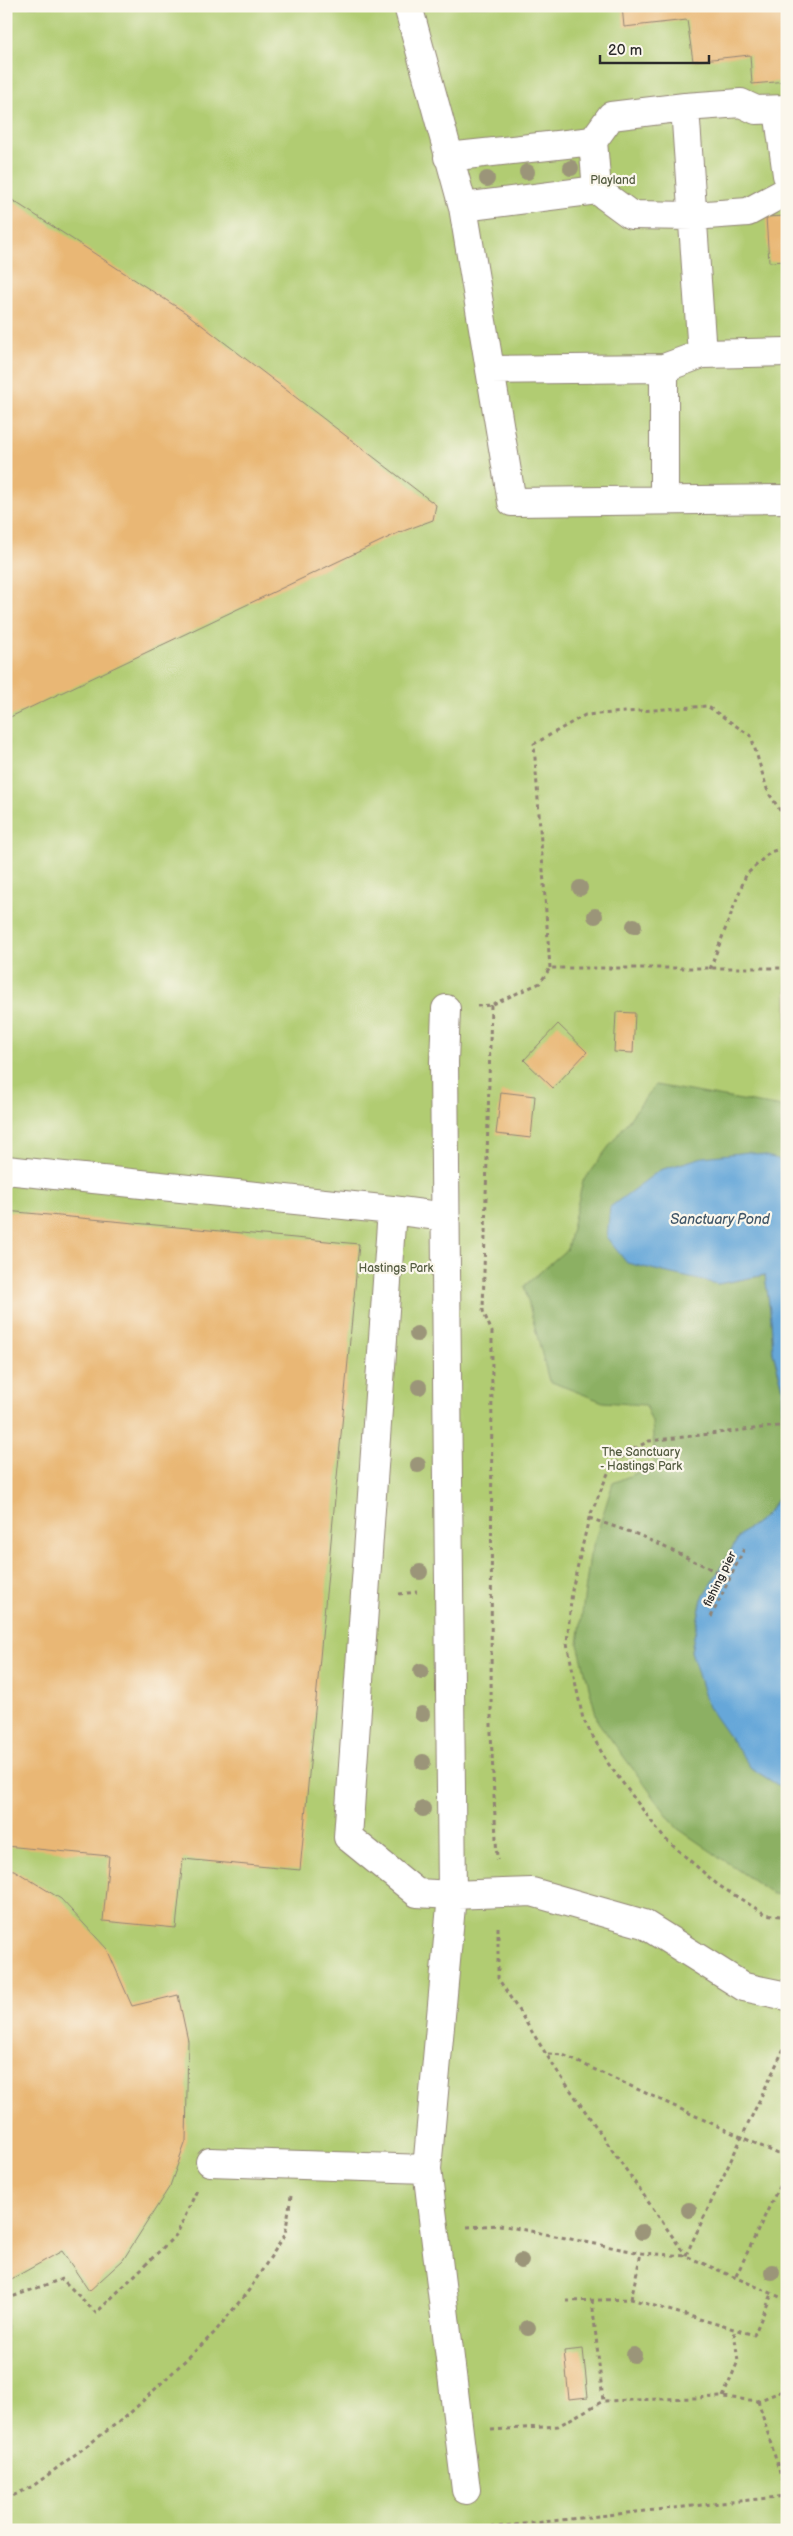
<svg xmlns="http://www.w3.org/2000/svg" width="793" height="2536" font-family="'Balsamiq Sans',sans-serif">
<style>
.green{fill:#b1cc72;stroke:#6e7c4e}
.forest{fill:#8cb064;stroke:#5c6e48}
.water{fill:#66a7d9;stroke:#486982}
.building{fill:#e9b774}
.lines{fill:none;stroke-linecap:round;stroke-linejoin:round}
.minor-casing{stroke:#908374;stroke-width:30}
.path{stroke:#908374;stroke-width:3;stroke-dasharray:4 4;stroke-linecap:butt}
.minor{stroke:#fff;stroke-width:28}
.tree{fill:#9b9579}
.labels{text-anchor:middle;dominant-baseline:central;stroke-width:4.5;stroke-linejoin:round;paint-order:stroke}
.park-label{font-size:12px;fill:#535b40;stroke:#fbf7ec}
.street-label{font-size:12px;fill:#2b2b2b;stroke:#fbf7ec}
.water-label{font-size:14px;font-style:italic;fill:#405668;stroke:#fbf7ec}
</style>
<rect width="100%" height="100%" fill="#fbf7ec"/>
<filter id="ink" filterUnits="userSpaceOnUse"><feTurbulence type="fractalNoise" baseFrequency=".02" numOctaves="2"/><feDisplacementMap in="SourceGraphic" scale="10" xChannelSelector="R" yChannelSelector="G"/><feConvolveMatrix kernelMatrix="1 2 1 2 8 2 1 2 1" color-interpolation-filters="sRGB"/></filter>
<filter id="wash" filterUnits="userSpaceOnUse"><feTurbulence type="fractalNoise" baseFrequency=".0096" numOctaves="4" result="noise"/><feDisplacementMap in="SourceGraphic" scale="20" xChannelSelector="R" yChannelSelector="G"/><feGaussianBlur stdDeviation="1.12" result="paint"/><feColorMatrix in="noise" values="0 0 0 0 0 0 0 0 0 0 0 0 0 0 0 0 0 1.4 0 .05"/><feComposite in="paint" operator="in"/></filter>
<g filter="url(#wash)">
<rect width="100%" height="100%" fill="#f4dbbe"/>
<path class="green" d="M 6,6 L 787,6 L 787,2530 L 6,2530 Z"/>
<path class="forest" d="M 655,1085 L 787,1108 L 787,1170 L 778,1159 L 718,1284 L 765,1275 L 771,1318 L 773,1353 L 783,1388 L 782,1410 L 787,1440 L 787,1485 L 767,1514 L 740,1535 L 702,1599 L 691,1651 L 751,1768 L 787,1791 L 787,1896 L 773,1894 L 677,1828 L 598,1722 L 578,1644 L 590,1555 L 613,1483 L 655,1465 L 652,1422 L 645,1405 L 603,1402 L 549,1381 L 524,1286 L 567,1249 L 583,1181 Z"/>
<path class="water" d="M 749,1152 L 778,1159 L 787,1170 L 787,1440 L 782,1410 L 783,1388 L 773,1353 L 771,1318 L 765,1275 L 718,1284 L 672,1274 L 627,1263 L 607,1238 L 610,1207 L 660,1170 L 703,1157 Z
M 787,1485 L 787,1791 L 751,1768 L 708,1707 L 691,1651 L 702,1599 L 740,1535 L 767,1514 Z"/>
<g id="blocks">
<path class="building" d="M 622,6 L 787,6 L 787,81 L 752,84 L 750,55 L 693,61 L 687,20 L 624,27 Z
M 6,196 L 186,313 L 436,505 L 433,520 L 398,533 L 6,719 Z
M 787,216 L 787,261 L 769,262 L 766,217 Z
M 616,1012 L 635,1013 L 633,1053 L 614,1052 Z
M 558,1024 L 587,1052 L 553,1088 L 524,1060 Z
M 501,1092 L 535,1096 L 531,1138 L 496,1134 Z
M 6,1211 L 359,1244 L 300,1870 L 183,1859 L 176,1928 L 103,1921 L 109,1856 L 6,1846 Z
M 6,1869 L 14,1870 L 61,1899 L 107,1949 L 132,2006 L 178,1995 L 188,2041 L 186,2141 L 170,2186 L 123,2260 L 89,2291 L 62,2251 L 6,2282 Z
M 583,2349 L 588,2397 L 569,2399 L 564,2351 Z"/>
</g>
</g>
<g filter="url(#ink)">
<use href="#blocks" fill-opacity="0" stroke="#908374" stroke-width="1"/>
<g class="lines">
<g class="minor-casing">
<path id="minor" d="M 408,6 L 463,207 L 512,502 L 787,499
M 685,107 L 702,354
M 778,110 L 787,175
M 448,157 L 593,141
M 597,190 L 593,141 L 611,116 L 685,107 L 741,103 L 756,110 L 787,109
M 463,207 L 597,190 L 631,215 L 693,216 L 748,212 L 787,191
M 490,370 L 664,368 L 702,354 L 787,352
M 664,500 L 664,368
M 6,1170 L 392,1210
M 446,1217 L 392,1210 L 348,1837 L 417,1893 L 452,1895 L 532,1892 L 644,1924 L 744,1987 L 787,1996
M 210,2162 L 427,2169 L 452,1895 L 444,1062 L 446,1009
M 427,2169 L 466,2490"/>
</g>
<path class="path" d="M 550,968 L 534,744 L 585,715 L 707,706 L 751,736 L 768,792 L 787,821
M 710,969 L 746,875 L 770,852 L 787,847
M 491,1005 L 483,1311 L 492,1332 L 491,1732 L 497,1860
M 477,1006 L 491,1005 L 540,983 L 550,968 L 787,968
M 787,1425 L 649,1441 L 626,1453 L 609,1471 L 589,1518 L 572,1590 L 567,1643 L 583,1719 L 607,1762 L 664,1838 L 718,1885 L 765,1914 L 787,1917
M 589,1518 L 639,1535 L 730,1578
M 399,1594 L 417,1592
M 711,1617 L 744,1549
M 498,1927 L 498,1978 L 553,2065 L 686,2256
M 548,2054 L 563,2055 L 787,2158
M 467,2227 L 500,2225 L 641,2253 L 686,2256 L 787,2300
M 686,2255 L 787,2042
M 736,2276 L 787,2170
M 6,2299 L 62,2279 L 96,2313 L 177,2234 L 197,2190
M 631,2299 L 641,2253
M 592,2300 L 603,2401
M 566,2301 L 631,2299 L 754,2335 L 773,2292
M 723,2397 L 738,2361 L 734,2331
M 758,2401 L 787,2496
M 491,2430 L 558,2426 L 603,2401 L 723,2397 L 758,2401 L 787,2389
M 6,2499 L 33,2486 L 128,2415 L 214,2333 L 249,2290 L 285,2235 L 291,2196
M 467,2530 L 787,2496"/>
<use href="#minor" class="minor"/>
</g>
<g class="tree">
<circle cx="571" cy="168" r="8"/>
<circle cx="527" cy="172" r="8"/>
<circle cx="487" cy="179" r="8"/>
<circle cx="580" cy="888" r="8"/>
<circle cx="595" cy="916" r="8"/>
<circle cx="634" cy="926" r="8"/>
<circle cx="417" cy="1334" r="8"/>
<circle cx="419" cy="1387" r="8"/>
<circle cx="418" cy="1465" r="8"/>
<circle cx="420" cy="1572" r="8"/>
<circle cx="421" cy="1671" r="8"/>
<circle cx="422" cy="1714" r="8"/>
<circle cx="423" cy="1762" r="8"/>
<circle cx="423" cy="1809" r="8"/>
<circle cx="689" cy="2210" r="8"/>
<circle cx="642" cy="2232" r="8"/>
<circle cx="521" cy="2261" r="8"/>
<circle cx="772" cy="2272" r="8"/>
<circle cx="528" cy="2328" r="8"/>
<circle cx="634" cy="2355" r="8"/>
</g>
</g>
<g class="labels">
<g class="park-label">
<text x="613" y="180">Playland</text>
<text x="396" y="1268">Hastings Park</text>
<text x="641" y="1452">The Sanctuary<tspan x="641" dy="14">- Hastings Park</tspan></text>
</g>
<g class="street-label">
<text transform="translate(720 1579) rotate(-64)">fishing pier</text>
</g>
<g class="water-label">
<text x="720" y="1219">Sanctuary Pond</text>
</g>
</g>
<rect width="793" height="2536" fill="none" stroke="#fbf7ec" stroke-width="25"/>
<path d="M600 55v8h109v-8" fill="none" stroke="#2b2b2b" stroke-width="2.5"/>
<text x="608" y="55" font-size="15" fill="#2b2b2b" stroke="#fbf7ec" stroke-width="4" paint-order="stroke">20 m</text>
</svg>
